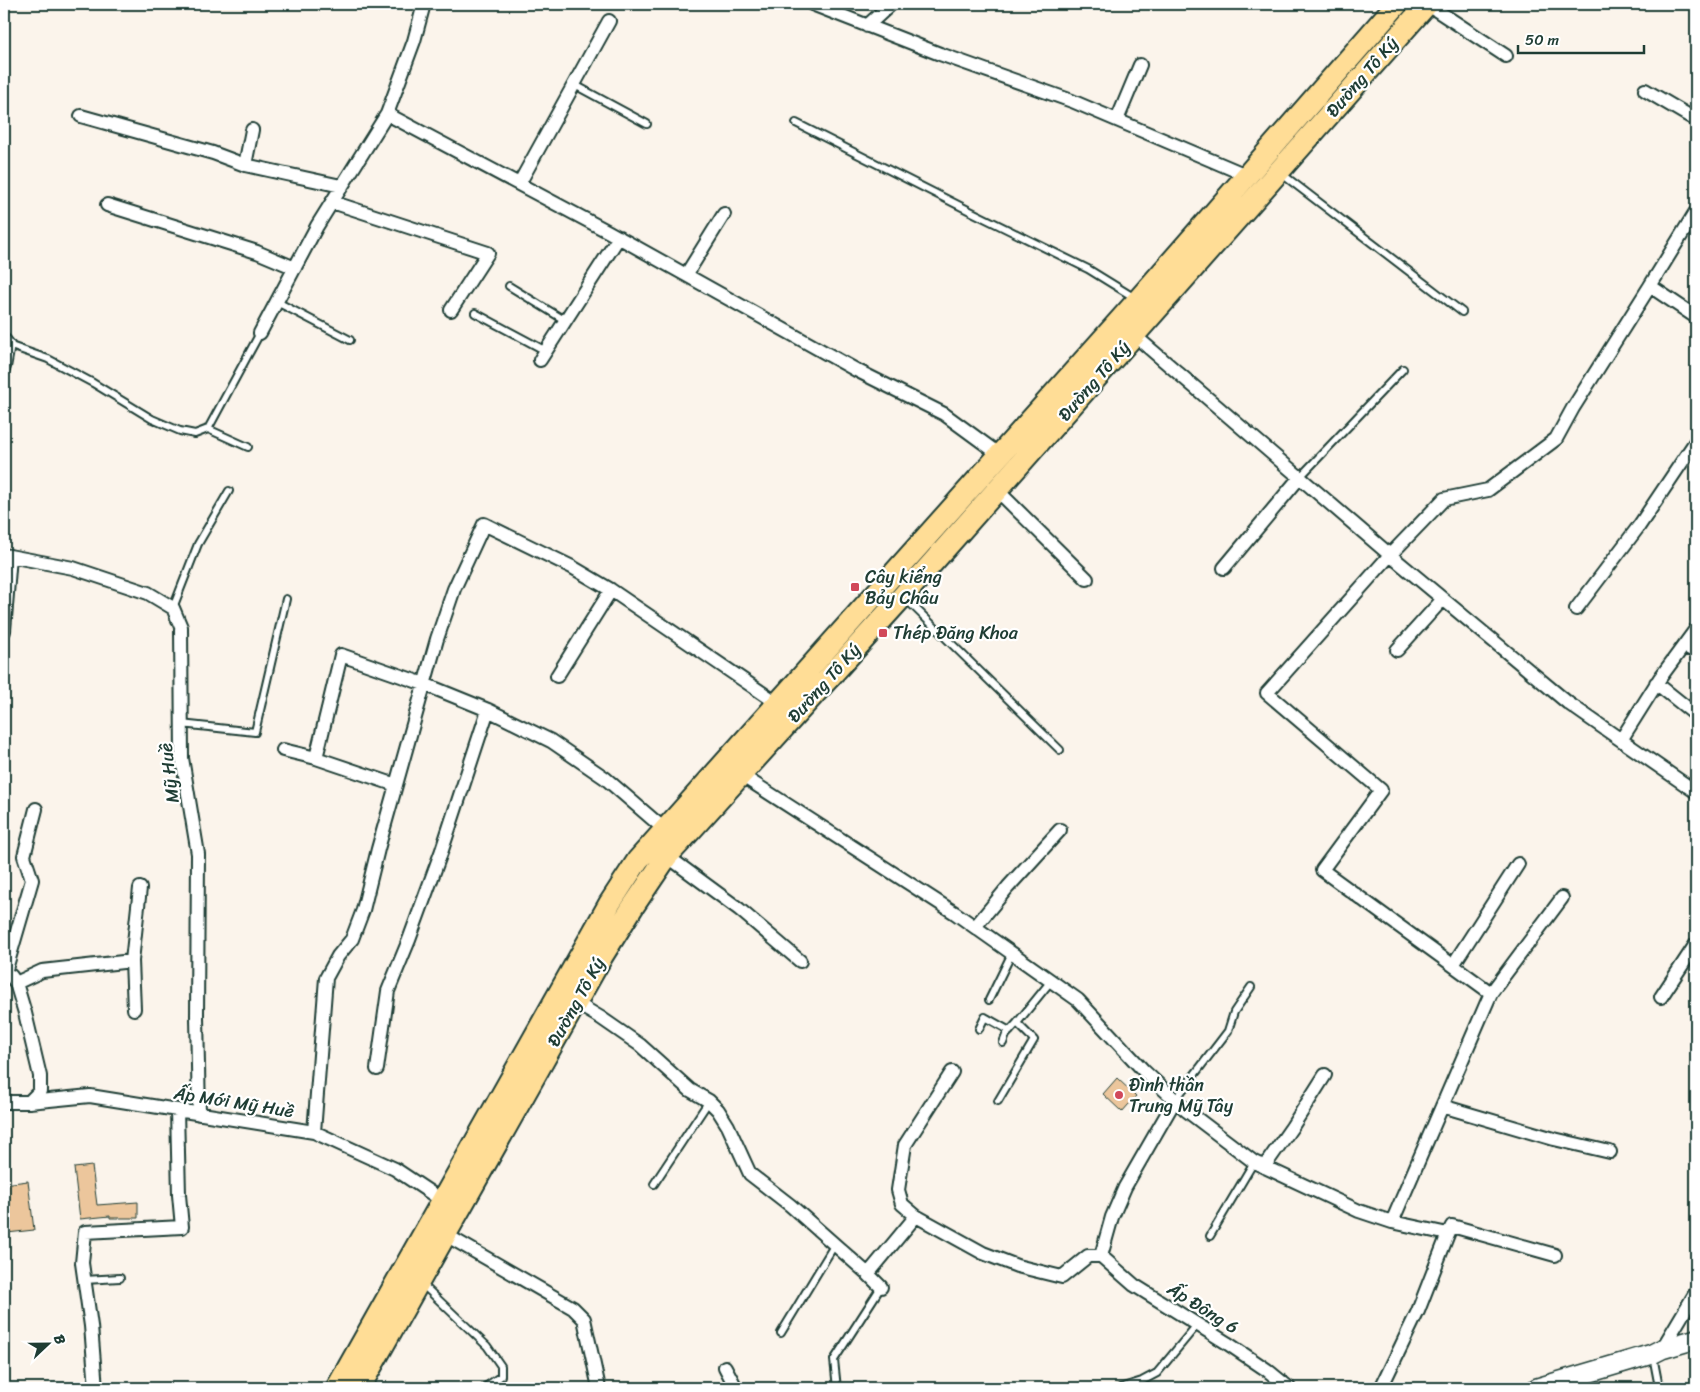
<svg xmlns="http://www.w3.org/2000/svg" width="1700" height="1392" font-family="Sriracha,sans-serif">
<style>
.building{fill:#ecc69c;stroke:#1f3d34}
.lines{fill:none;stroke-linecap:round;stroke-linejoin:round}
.service-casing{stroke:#1f3d34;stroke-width:10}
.minor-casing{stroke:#1f3d34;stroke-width:16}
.secondary-casing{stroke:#1f3d34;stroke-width:22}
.primary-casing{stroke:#1f3d34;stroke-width:25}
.service{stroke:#fff;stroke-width:6}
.minor{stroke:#fff;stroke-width:12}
.secondary{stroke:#fff;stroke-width:19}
.primary{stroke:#ffdd96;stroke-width:21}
.poi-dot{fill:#d1495b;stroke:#fff;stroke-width:2}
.labels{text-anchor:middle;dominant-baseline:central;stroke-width:4.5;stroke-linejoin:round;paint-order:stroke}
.street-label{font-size:18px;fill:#1f3d34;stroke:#fff}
.poi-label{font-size:18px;fill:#1f3d34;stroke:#fff;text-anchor:start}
</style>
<rect width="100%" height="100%" fill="#fbf4eb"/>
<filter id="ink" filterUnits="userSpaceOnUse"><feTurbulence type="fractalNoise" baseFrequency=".02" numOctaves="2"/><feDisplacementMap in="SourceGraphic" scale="10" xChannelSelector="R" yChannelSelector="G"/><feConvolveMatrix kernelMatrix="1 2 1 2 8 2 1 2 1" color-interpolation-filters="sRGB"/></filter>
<g filter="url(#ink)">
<path class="building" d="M 1117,1078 L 1136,1096 L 1122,1112 L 1103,1094 Z
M 92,1166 L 97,1205 L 138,1202 L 138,1218 L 110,1218 L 110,1216 L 80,1219 L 74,1168 Z
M 28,1181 L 34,1230 L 7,1233 L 4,1211 L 4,1184 Z"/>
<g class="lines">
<g class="service-casing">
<path id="service" d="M 573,84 L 647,124
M 796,123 L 970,211 L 1088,269 L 1135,298
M 1282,174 L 1462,312
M 509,286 L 566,321
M 277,302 L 350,340
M 475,313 L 546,351
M 8,345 L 48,359 L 93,383 L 152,419 L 180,431 L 195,434 L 208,429 L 260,333
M 208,429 L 248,447
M 1300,477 L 1403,369
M 906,599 L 1060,750
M 173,608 L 198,544 L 229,491
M 181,724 L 255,732 L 286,599
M 989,1000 L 1012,953
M 979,1029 L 985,1017 L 1010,1031
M 1003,1043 L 1006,1035 L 1017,1023
M 1175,1100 L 1228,1031 L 1234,1012 L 1251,987
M 998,1101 L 1034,1040 L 1017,1023 L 1051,981
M 654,1184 L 709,1101
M 1210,1236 L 1254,1162
M 84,1280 L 120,1278
M 422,1284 L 487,1346 L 501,1366 L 501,1376 L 484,1388
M 781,1333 L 835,1244
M 1653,1356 L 1658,1382 L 1666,1388
M 837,1388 L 834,1360 L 881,1287
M 1120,1388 L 1142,1381 L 1157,1373 L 1197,1325"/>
</g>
<g class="minor-casing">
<path id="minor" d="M 812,4 L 940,54 L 1072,101 L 1246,175
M 1427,4 L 1506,56
M 867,26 L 891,4
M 1645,90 L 1696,120
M 387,114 L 609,232 L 856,370 L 944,414 L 1000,455
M 81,116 L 213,153 L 245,165
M 1117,120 L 1140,65
M 252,130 L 245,165 L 341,186
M 519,184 L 609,21
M 332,202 L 488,253 L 451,310
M 107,205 L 257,252 L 295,268
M 686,275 L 724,214
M 1650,286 L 1695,213
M 260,333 L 317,226 L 387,114 L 414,41 L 424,4
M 1134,335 L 1390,555 L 1568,703 L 1621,740
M 4,340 L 8,345 L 4,367
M 540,360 L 619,237
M 997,490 L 1087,579
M 4,555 L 73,568 L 148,593 L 173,608 L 181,627 L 182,758 L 198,854 L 197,1017 L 199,1114
M 1224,568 L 1300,477
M 1576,609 L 1639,526 L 1696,441
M 1696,629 L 1660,678 L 1621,740 L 1696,792
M 4,631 L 10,556
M 1684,646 L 1696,652
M 1397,650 L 1443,599
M 557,676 L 611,590
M 1656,683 L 1696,715
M 283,750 L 316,758
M 741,775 L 955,913 L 1078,1000 L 1144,1071 L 1187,1111 L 1254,1162 L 1359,1211 L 1392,1222 L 1448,1234 L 1418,1311 L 1381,1388
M 396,785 L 316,758 L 341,655 L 424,684 L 488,710 L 551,741 L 605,778 L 664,829
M 667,856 L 739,909 L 800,961
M 975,927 L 1008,887 L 1060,830
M 132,961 L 134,1009
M 1453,965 L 1518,864
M 6,969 L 32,880 L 24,856 L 36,809
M 11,976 L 16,983 L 25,1013 L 40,1076 L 40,1091 L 29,1102
M 16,983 L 42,971 L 132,961 L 140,888
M 1491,993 L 1562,898
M 1661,997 L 1696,944
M 576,1003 L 601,1018 L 640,1045 L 690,1090 L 709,1101 L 718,1110 L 728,1126 L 750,1174 L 790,1205 L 868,1274 L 916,1216 L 983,1253 L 1017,1266 L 1062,1277 L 1088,1256 L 1101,1256
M 377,1069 L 388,991 L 409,940 L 442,850 L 488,710
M 4,1102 L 29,1102 L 90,1096 L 314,1132 L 395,1169 L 443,1201
M 1442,1106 L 1554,1139 L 1610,1152
M 314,1132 L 326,978 L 338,956 L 352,939 L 363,910 L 378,849 L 437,639 L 454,589 L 484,524 L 572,567 L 611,590 L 783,707
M 1264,1167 L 1292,1127 L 1325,1075
M 916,1216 L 902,1204 L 898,1190 L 905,1145 L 952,1072
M 1392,1222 L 1491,993 L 1322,870 L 1381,790 L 1267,693 L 1390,555 L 1444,499 L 1488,490 L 1556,439 L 1573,408 L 1650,286 L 1696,317
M 1448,1234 L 1452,1226 L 1555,1255
M 446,1235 L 573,1308 L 584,1319 L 599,1388
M 1101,1256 L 1134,1285 L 1227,1343 L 1267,1370 L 1289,1388
M 1101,1256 L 1112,1217 L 1125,1187 L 1175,1100
M 868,1274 L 881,1287
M 1662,1349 L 1696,1292
M 725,1367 L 736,1388
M 96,1388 L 91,1326 L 82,1263 L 85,1232 L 182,1227 L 179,1195 L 177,1110"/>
</g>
<g class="secondary-casing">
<path id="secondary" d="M 1537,1388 L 1652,1354 L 1662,1349 L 1696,1339"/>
</g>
<g class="primary-casing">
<path id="primary" d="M 337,1388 L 610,903 L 638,860 L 1138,300 L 1397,4
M 359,1388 L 602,956 L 632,908 L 667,856 L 680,842 L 903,596 L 1427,4"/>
</g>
<use href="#service" class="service"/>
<use href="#minor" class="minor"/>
<use href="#secondary" class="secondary"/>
<use href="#primary" class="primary"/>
</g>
</g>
<g class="poi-dot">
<rect x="850" y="582" width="10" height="10" rx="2.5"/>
<rect x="878" y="628" width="10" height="10" rx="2.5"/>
<circle cx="1119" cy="1095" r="5"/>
</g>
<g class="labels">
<g class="street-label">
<text transform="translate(1362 77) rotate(-49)">Đường Tô Ký</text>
<text transform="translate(1094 381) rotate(-49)">Đường Tô Ký</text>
<text transform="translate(824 683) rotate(-48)">Đường Tô Ký</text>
<text transform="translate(169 773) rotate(-97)">Mỹ Huề</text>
<text transform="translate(576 1002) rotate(-61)">Đường Tô Ký</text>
<text transform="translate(234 1102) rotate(9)">Ấp Mới Mỹ Huề</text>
<text transform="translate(1203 1308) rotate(32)">Ấp Đông 6</text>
</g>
<g class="poi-label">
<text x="865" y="577">Cây kiểng<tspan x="865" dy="21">Bảy Châu</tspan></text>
<text x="893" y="633">Thép Đăng Khoa</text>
<text x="1129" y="1085">Đình thần<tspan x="1129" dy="21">Trung Mỹ Tây</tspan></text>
</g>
</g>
<rect width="1700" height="1392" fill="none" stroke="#fff" stroke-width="20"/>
<rect x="10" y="10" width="1680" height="1372" fill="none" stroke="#1f3d34" stroke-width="2" filter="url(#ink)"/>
<g transform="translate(48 1344) rotate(68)" stroke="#ffffff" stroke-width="4" paint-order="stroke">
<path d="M0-4L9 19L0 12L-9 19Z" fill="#1f3d34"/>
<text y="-8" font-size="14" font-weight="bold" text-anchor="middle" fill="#1f3d34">B</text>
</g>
<path d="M1518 45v8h126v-8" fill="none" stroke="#1f3d34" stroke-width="2.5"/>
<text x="1525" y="45" font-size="15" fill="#1f3d34" stroke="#ffffff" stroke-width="4" paint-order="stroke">50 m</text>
</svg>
